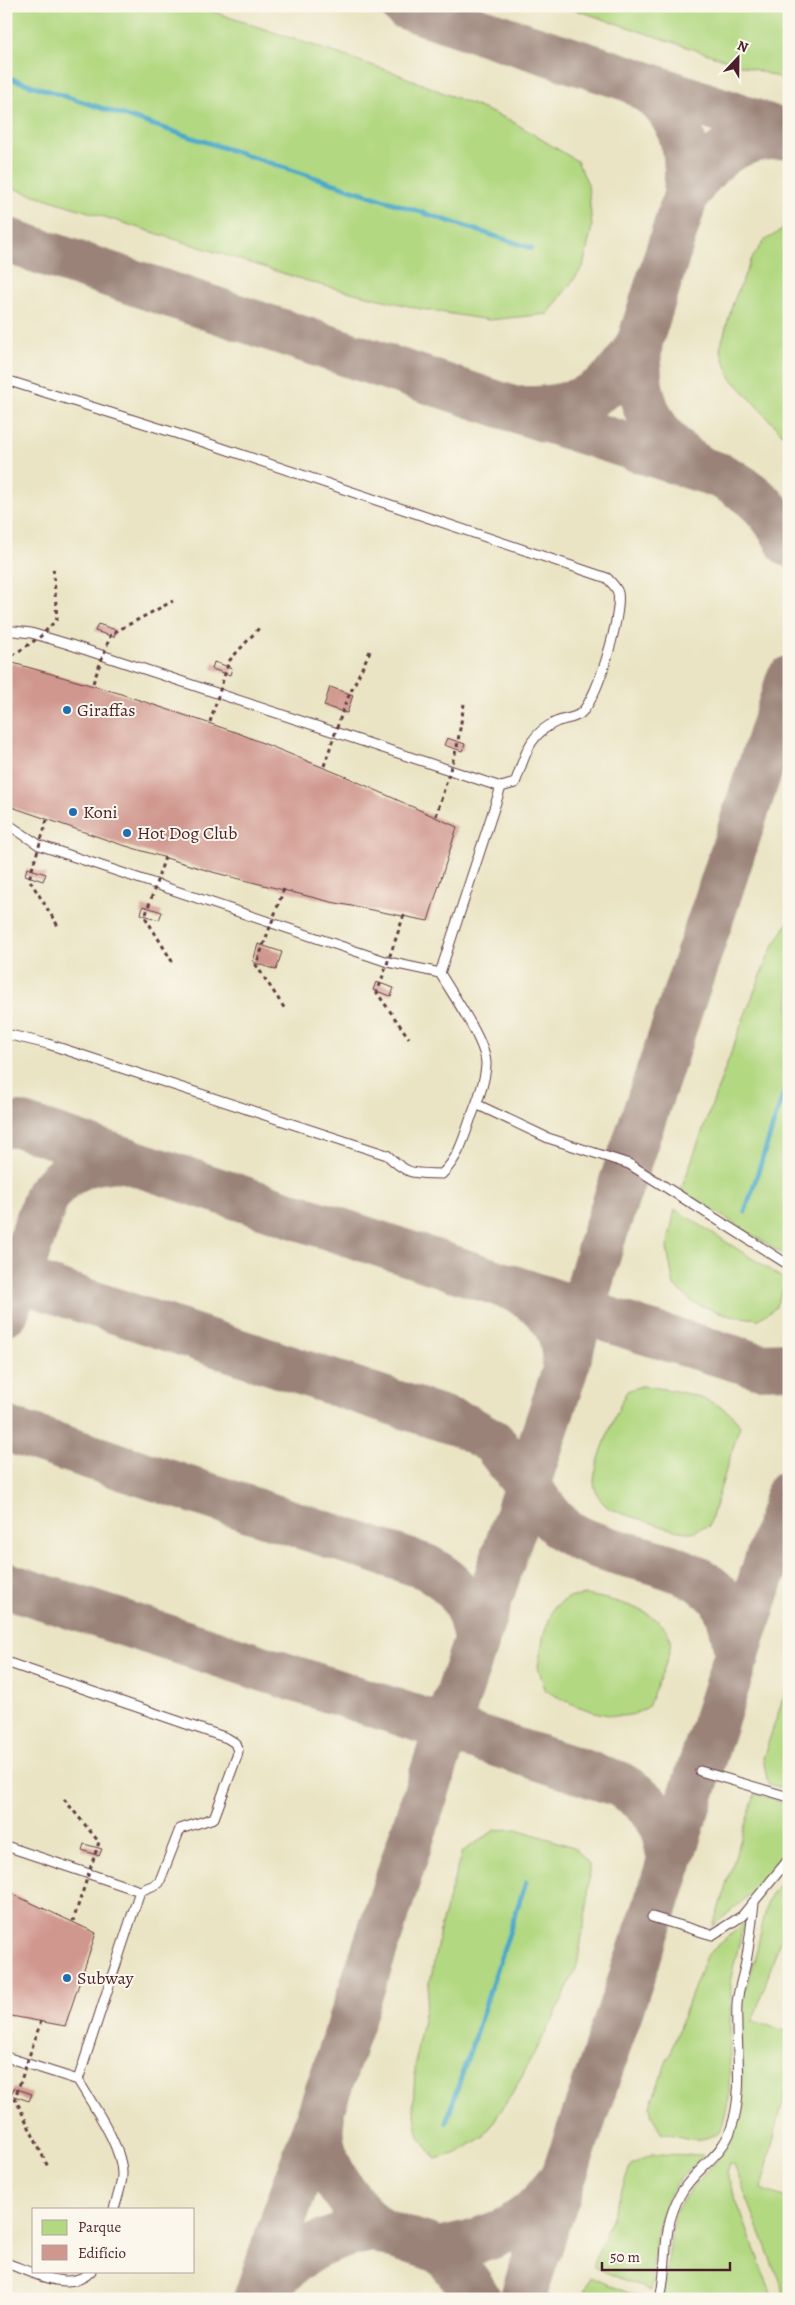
<svg xmlns="http://www.w3.org/2000/svg" width="795" height="2305" font-family="Alegreya,serif">
<style>
.green{fill:#b2d881;stroke:#7e7c56}
.lines{fill:none;stroke-linecap:round;stroke-linejoin:round}
.stream{stroke:#49a9c8;stroke-width:5}
.taxiway{stroke:#9a8278;stroke-width:46}
.building{fill:#d0978e}
.lane-casing{stroke:#623d42;stroke-width:11}
.lane{stroke:#fff;stroke-width:9}
.path-bridge{stroke:#623d42;stroke-width:3;stroke-dasharray:4 4;stroke-linecap:butt}
.poi-dot{fill:#1f6fb2;stroke:#fbf7ec;stroke-width:2}
.labels{text-anchor:middle;dominant-baseline:central;stroke-width:4;stroke-linejoin:round;paint-order:stroke}
.poi-label{font-size:18px;fill:#4a1f2b;stroke:#fbf7ec;text-anchor:start}
</style>
<rect width="100%" height="100%" fill="#fbf7ec"/>
<filter id="ink" filterUnits="userSpaceOnUse"><feTurbulence type="fractalNoise" baseFrequency=".02" numOctaves="2"/><feDisplacementMap in="SourceGraphic" scale="10" xChannelSelector="R" yChannelSelector="G"/><feConvolveMatrix kernelMatrix="1 2 1 2 8 2 1 2 1" color-interpolation-filters="sRGB"/></filter>
<filter id="wash" filterUnits="userSpaceOnUse"><feTurbulence type="fractalNoise" baseFrequency=".0096" numOctaves="4" result="noise"/><feDisplacementMap in="SourceGraphic" scale="20" xChannelSelector="R" yChannelSelector="G"/><feGaussianBlur stdDeviation="1.12" result="paint"/><feColorMatrix in="noise" values="0 0 0 0 0 0 0 0 0 0 0 0 0 0 0 0 0 1.4 0 .05"/><feComposite in="paint" operator="in"/></filter>
<g filter="url(#wash)">
<rect width="100%" height="100%" fill="#eae4c4"/>
<path class="green" d="M 6,6 L 196,6 L 395,73 L 510,120 L 577,161 L 588,184 L 592,227 L 583,267 L 548,314 L 489,320 L 421,309 L 317,284 L 6,186 Z
M 564,6 L 789,6 L 789,81 Z
M 782,230 L 789,231 L 789,441 L 730,377 L 720,348 L 733,303 L 751,260 L 764,241 Z
M 789,921 L 789,1258 L 681,1190 L 741,1025 L 771,950 Z
M 675,1209 L 787,1281 L 775,1308 L 759,1319 L 730,1316 L 694,1303 L 674,1286 L 667,1248 Z
M 641,1386 C 672,1389 723,1397 740,1425 L 709,1526 C 702,1527 695,1533 688,1532 C 672,1531 655,1524 640,1519 C 630,1516 613,1512 605,1505 C 599,1499 594,1489 594,1481 C 595,1462 617,1410 627,1391 Z
M 584,1595 C 609,1598 677,1613 670,1649 C 666,1668 655,1688 648,1707 C 644,1709 639,1712 634,1714 C 608,1722 567,1703 545,1690 L 538,1666 L 544,1634 L 554,1607 L 568,1598 Z
M 789,1681 L 789,1790 L 768,1784 L 763,1758 Z
M 755,1794 L 789,1804 L 789,1845 L 755,1890 L 713,1926 Z
M 517,1829 L 574,1847 L 589,1864 L 588,1900 L 577,1966 L 555,2015 L 512,2094 L 484,2136 L 457,2153 L 436,2159 L 419,2137 L 413,2105 L 416,2056 L 441,1925 L 462,1852 L 495,1830 Z
M 789,1870 L 789,1913 L 753,2021 L 789,2032 L 789,2078 L 761,2189 L 789,2199 L 789,2299 L 786,2299 L 734,2165 L 729,2164 L 726,2173 L 773,2299 L 663,2299 L 674,2214 L 690,2190 L 720,2157 L 733,2138 L 742,2100 L 741,2004 L 754,1962 L 768,1900 Z
M 744,1923 L 731,1977 L 729,2099 L 721,2131 C 697,2146 686,2137 661,2132 L 652,2116 L 650,2106 L 706,1956 Z
M 652,2154 L 703,2155 C 695,2163 686,2171 679,2180 C 655,2210 654,2255 651,2291 L 593,2267 L 631,2165 Z
M 590,2277 L 643,2299 L 582,2299 Z"/>
<g class="lines">
<path class="stream" d="M 6,77 L 531,248
M 745,1212 L 789,1077
M 446,2123 L 526,1882"/>
<path class="taxiway" d="M 404,6 L 633,80 L 789,134
M 633,80 C 642,87 653,93 661,101 C 686,127 689,161 686,195 L 640,341 C 633,393 648,434 693,464
M 686,195 C 713,154 738,135 789,136
M 6,240 L 513,409 L 721,476 C 754,492 773,511 789,544
M 523,409 C 579,410 614,391 640,341
M 6,1125 L 20,1125 L 643,1331 L 760,1366 L 789,1365
M 6,1275 L 465,1426 L 493,1442 L 554,1521 C 569,1536 587,1543 607,1549 C 643,1560 703,1569 723,1602 C 732,1619 735,1638 737,1657
M 6,1312 L 47,1195 C 71,1166 88,1160 125,1159
M 566,1367 L 602,1241 L 718,897 L 789,679
M 6,1429 L 426,1567 C 460,1585 470,1604 476,1640
M 6,1585 L 619,1784 C 655,1804 665,1822 670,1863
M 322,2116 C 315,2152 338,2190 362,2214 C 366,2218 371,2225 376,2228 C 392,2239 419,2241 437,2250 C 449,2256 471,2287 479,2299
M 438,2250 C 490,2239 525,2231 556,2185
M 262,2292 C 299,2250 321,2239 376,2228
M 256,2299 L 334,2073 L 565,1370 C 565,1330 553,1309 517,1290
M 522,2299 L 652,1917 L 789,1493"/>
</g>
<g id="blocks">
<path class="building" d="M 98,624 L 116,630 L 114,637 L 95,631 Z
M 6,661 L 115,692 L 238,733 L 349,778 L 457,827 L 428,921 L 331,902 L 216,873 L 116,843 L 6,805 Z
M 214,662 L 232,668 L 230,675 L 212,669 Z
M 330,687 L 353,695 L 347,713 L 324,706 Z
M 447,738 L 465,744 L 462,751 L 444,745 Z
M 27,868 L 46,874 L 43,881 L 25,875 Z
M 143,906 L 162,912 L 159,920 L 141,914 Z
M 258,944 L 282,952 L 276,970 L 253,962 Z
M 376,982 L 394,988 L 391,996 L 373,990 Z
M 84,1844 L 102,1849 L 99,1856 L 82,1850 Z
M 6,1891 L 96,1933 L 65,2026 L 6,2015 Z
M 14,2088 L 32,2094 L 29,2101 L 11,2095 Z"/>
</g>
</g>
<g filter="url(#ink)">
<use href="#blocks" fill-opacity="0" stroke="#623d42" stroke-width="1"/>
<g class="lines">
<g class="lane-casing">
<path id="lane" d="M 6,380 L 213,445 L 607,578 C 611,582 617,588 618,593 C 622,615 598,698 581,713 C 576,718 563,719 556,722 C 528,734 525,757 515,783 L 501,787
M 6,630 L 31,633 L 68,644 L 501,787 L 440,973
M 6,823 L 39,845 L 388,962 L 440,973 C 452,994 487,1043 486,1065 C 485,1083 477,1103 470,1120 C 463,1141 458,1158 442,1174 C 413,1173 409,1176 387,1155 L 48,1044 L 6,1034
M 476,1104 L 548,1138 L 629,1164 L 789,1265
M 788,1495 L 789,1495
M 6,1662 L 227,1738 L 235,1743 L 238,1751 L 237,1756 L 214,1818 L 180,1829 L 159,1883 L 140,1891
M 700,1771 L 789,1797
M 6,1846 L 140,1891 L 78,2080 C 92,2104 123,2147 122,2175 C 122,2185 117,2198 114,2209
M 652,1917 L 712,1935 L 742,1916 L 789,1859
M 6,2057 L 78,2080
M 6,2263 C 30,2271 70,2294 91,2271
M 660,2299 C 669,2261 660,2232 680,2195 C 693,2170 722,2157 731,2129 C 745,2089 735,2046 737,2004 C 738,1988 745,1972 747,1956 C 750,1938 752,1920 754,1903"/>
</g>
<use href="#lane" class="lane"/>
<path class="path-bridge" d="M 6,660 L 41,636 L 57,619 L 53,565
M 93,683 L 111,634 L 173,601
M 210,722 L 229,661 L 260,627
M 324,766 L 345,704 L 370,651
M 436,816 L 457,747 L 464,704
M 47,820 L 29,879 L 58,926
M 165,857 L 145,917 L 173,963
M 284,889 L 256,965 L 285,1009
M 404,915 L 377,993 L 409,1038
M 64,1799 L 99,1842 L 73,1921
M 41,2021 L 15,2098 L 48,2167"/>
</g>
</g>
<g class="poi-dot">
<circle cx="67" cy="710" r="5"/>
<circle cx="73" cy="812" r="5"/>
<circle cx="127" cy="833" r="5"/>
<circle cx="67" cy="1978" r="5"/>
</g>
<g class="labels">
<g class="poi-label">
<text x="77" y="710">Giraffas</text>
<text x="83" y="812">Koni</text>
<text x="137" y="833">Hot Dog Club</text>
<text x="77" y="1978">Subway</text>
</g>
</g>
<rect width="795" height="2305" fill="none" stroke="#fbf7ec" stroke-width="25"/>
<rect x="32" y="2208" width="162" height="65" fill="#fbf7ec" stroke="#b4a19f"/>
<rect x="42" y="2220" width="25" height="15" fill="#b2d881" stroke="#b4a19f"/>
<text x="78" y="2232" font-size="15" fill="#4a1f2b">Parque</text>
<rect x="42" y="2245" width="25" height="15" fill="#d0978e" stroke="#b4a19f"/>
<text x="78" y="2258" font-size="15" fill="#4a1f2b">Edifício</text>
<g transform="translate(738 58) rotate(22)" stroke="#fbf7ec" stroke-width="4" paint-order="stroke">
<path d="M0-4L9 19L0 12L-9 19Z" fill="#4a1f2b"/>
<text y="-8" font-size="14" font-weight="bold" text-anchor="middle" fill="#4a1f2b">N</text>
</g>
<path d="M602 2262v8h128v-8" fill="none" stroke="#4a1f2b" stroke-width="2.5"/>
<text x="610" y="2262" font-size="15" fill="#4a1f2b" stroke="#fbf7ec" stroke-width="4" paint-order="stroke">50 m</text>
</svg>
